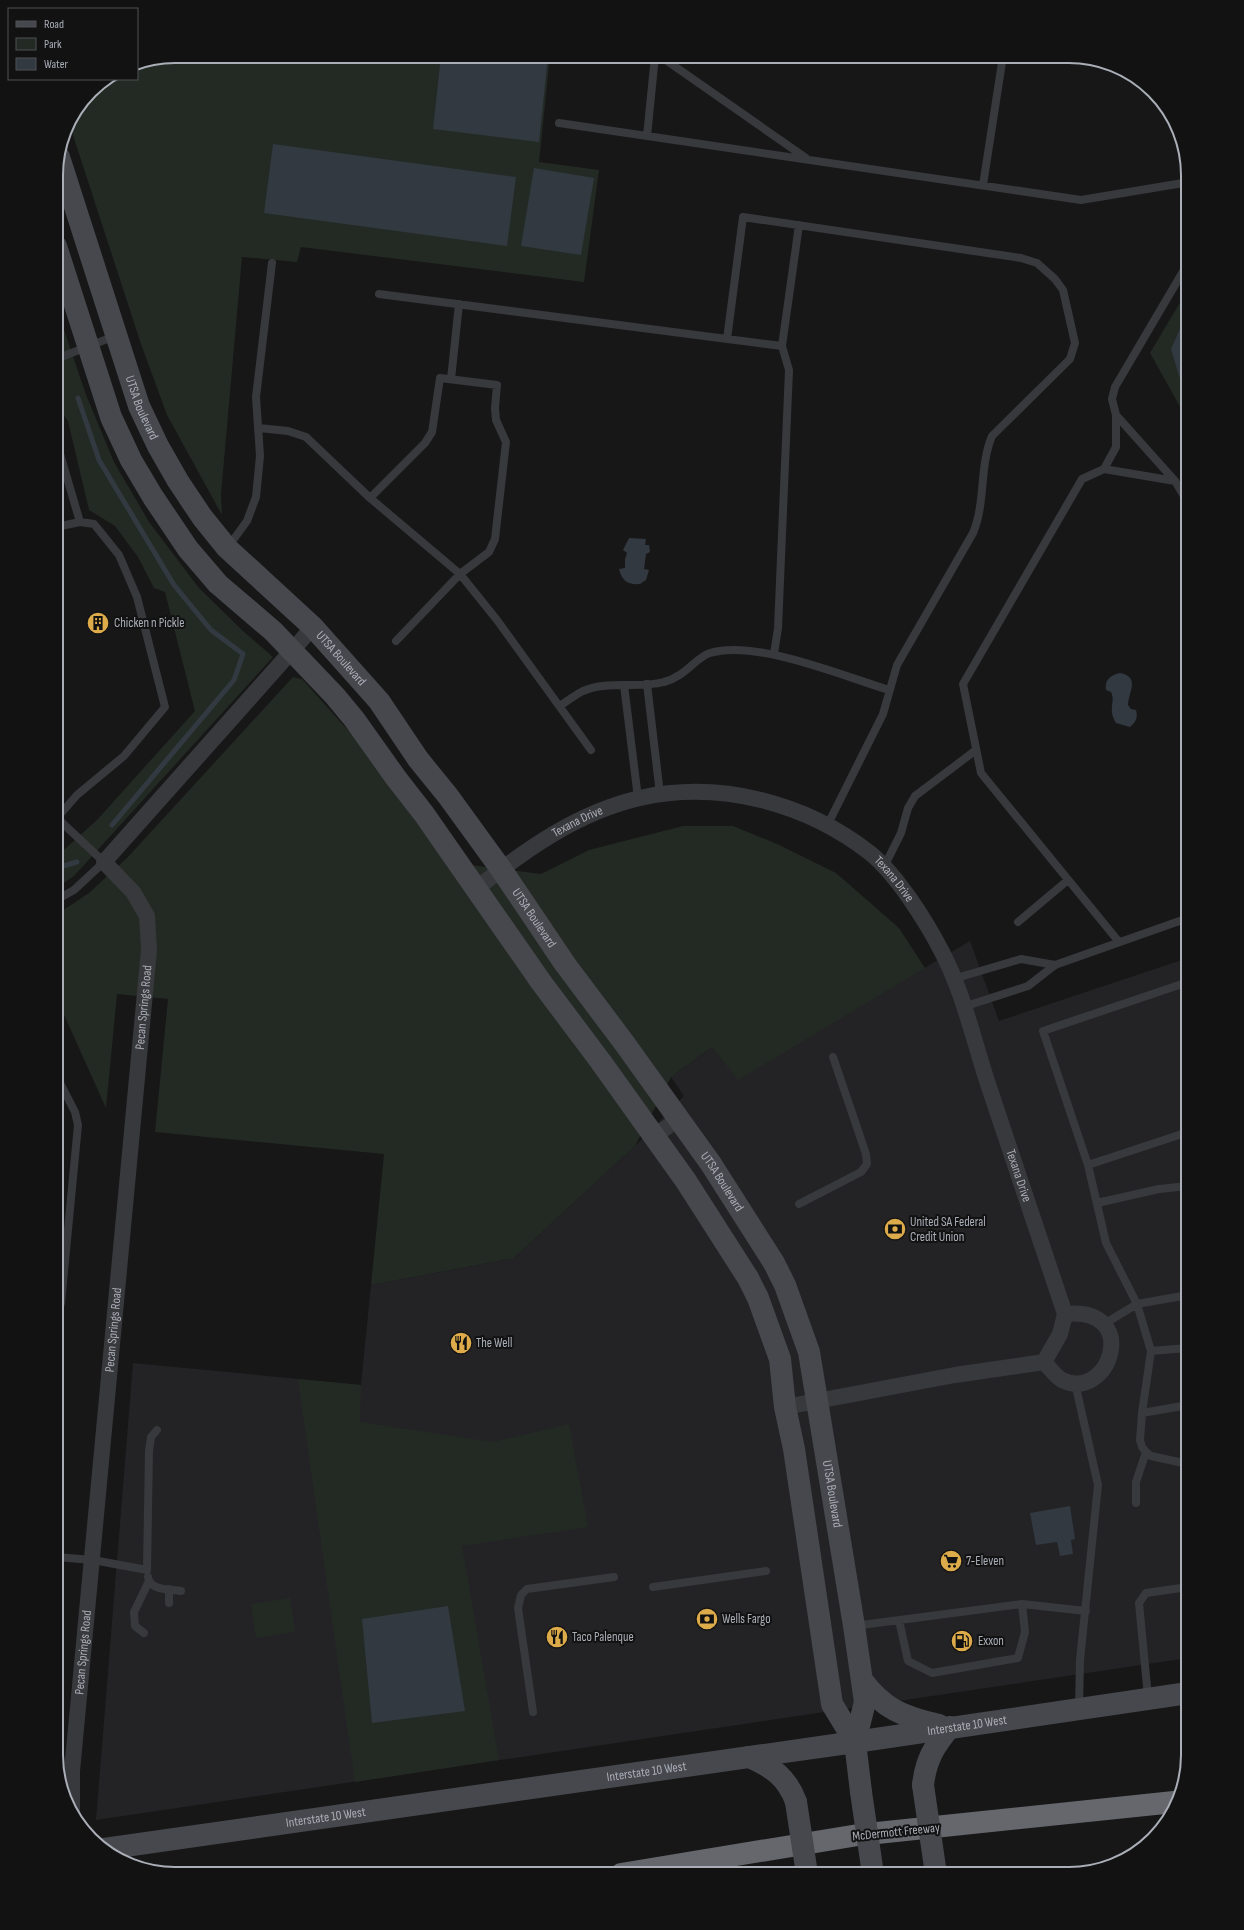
<svg xmlns="http://www.w3.org/2000/svg" width="1244" height="1930" font-family="'Sofia Sans Condensed',sans-serif">
<style>
.built{fill:#232325}
.green{fill:#232a24}
.water{fill:#323940}
.lines{fill:none;stroke-linecap:round;stroke-linejoin:round}
.stream{stroke:#323940;stroke-width:5}
.service{stroke:#38393d;stroke-width:8}
.minor{stroke:#38393d;stroke-width:16}
.secondary{stroke:#46484d;stroke-width:22}
.motorway{stroke:#65676d;stroke-width:22}
.secondary-bridge{stroke:#46484d;stroke-width:22}
.labels{text-anchor:middle;dominant-baseline:central;stroke-width:4;stroke-linejoin:round;paint-order:stroke}
.street-label{font-size:13px;fill:#aaaeb7;stroke:#121213}
.poi-label{font-size:13px;fill:#aaaeb7;stroke:#121213;text-anchor:start}
.rim{fill:none;stroke:#aaaeb7;stroke-width:2}
</style>
<rect width="100%" height="100%" fill="#171718"/>
<path class="built" d="M 970,941 L 999,1021 L 1188,958 L 1188,1658 L 96,1820 L 133,1363 L 361,1385 L 371,1285 L 514,1258 L 635,1146 L 684,1096 L 671,1077 L 712,1047 L 738,1079 Z"/>
<path class="green" d="M 175,56 L 550,56 L 539,162 L 599,170 L 584,282 L 301,247 L 297,262 L 242,257 L 221,494 L 222,515 L 167,415 L 141,344 L 69,123 L 91,91 L 108,79 L 137,79 L 137,63 Z
M 1188,289 L 1188,421 L 1150,353 Z
M 56,306 L 86,395 L 114,462 L 149,522 L 199,588 L 244,632 L 273,657 L 74,876 L 56,888 L 56,857 L 97,820 L 195,711 L 165,592 L 154,588 L 138,557 L 115,526 L 89,510 L 68,421 L 56,405 Z
M 293,677 L 302,679 L 355,738 L 446,862 L 541,874 L 589,850 L 683,826 L 733,826 L 777,844 L 836,873 L 899,928 L 925,968 L 738,1080 L 712,1047 L 671,1077 L 635,1146 L 514,1258 L 371,1285 L 384,1154 L 155,1132 L 168,999 L 117,994 L 106,1108 L 61,1008 L 56,1009 L 56,915 L 89,893 L 128,857 Z
M 298,1379 L 361,1385 L 360,1422 L 493,1442 L 569,1424 L 588,1527 L 462,1546 L 499,1760 L 355,1782 Z
M 290,1598 L 295,1632 L 256,1638 L 251,1604 Z"/>
<path class="water" d="M 441,56 L 548,56 L 539,142 L 433,129 Z
M 273,144 L 516,177 L 507,246 L 264,213 Z
M 534,168 L 594,178 L 581,255 L 521,246 Z
M 1188,311 L 1188,392 L 1179,376 L 1171,349 Z
M 629,538 L 646,539 L 645,545 L 649,545 L 650,552 L 646,554 L 644,569 L 649,570 L 646,580 L 640,584 C 628,585 622,581 619,569 L 625,568 L 625,559 L 627,553 L 623,550 Z
M 1120,673 C 1141,677 1128,693 1128,705 L 1131,709 L 1136,710 C 1138,718 1136,722 1130,727 L 1116,723 C 1107,709 1116,702 1111,692 L 1106,690 C 1104,680 1111,675 1120,673 Z
M 1070,1506 L 1075,1539 L 1071,1540 L 1073,1554 L 1060,1556 L 1057,1542 L 1036,1545 L 1030,1513 Z
M 448,1606 L 465,1711 L 372,1723 L 362,1619 Z"/>
<g class="lines">
<path class="stream" d="M 78,398 L 99,460 L 174,585 L 211,630 L 243,654 L 234,680 L 112,825
M 56,868 L 77,862"/>
<path class="service" d="M 660,56 L 806,158
M 559,123 L 1081,200 L 1183,183 L 1188,180
M 647,136 L 655,56
M 1183,183 L 1188,193
M 983,185 L 1003,56
M 379,294 L 782,346
M 727,339 L 743,217 L 1021,258 L 1037,263 L 1055,279 L 1063,290 L 1075,343 L 1070,359 L 992,436 C 979,467 986,502 973,533 L 897,665 L 883,714 L 827,826
M 56,359 L 115,336
M 451,379 L 459,304
M 1116,415 L 1116,447 L 1104,469 L 1082,479 L 963,684 L 981,773 L 1119,942
M 259,428 L 288,431 L 306,437 L 370,498 L 460,574 L 497,620 L 591,750
M 56,440 L 80,522
M 1104,469 L 1175,481
M 370,498 L 425,443 L 432,432 L 440,378 L 497,385 L 495,408 L 496,420 L 506,442 L 495,539 L 489,552 L 460,574 L 396,641
M 1188,503 L 1175,481 L 1116,415 L 1112,399 L 1115,387 L 1188,263
M 228,547 L 247,521 L 256,497 L 260,456 L 256,397 L 272,263
M 774,654 L 778,628 L 789,370 L 782,346 L 799,225
M 647,684 L 660,794
M 624,685 L 638,798
M 560,706 C 567,701 575,695 583,691 C 608,680 638,689 664,682 C 685,677 696,657 710,653 C 755,639 843,676 889,690
M 884,867 L 901,833 L 908,808 L 915,796 L 976,750
M 56,900 L 74,890 L 104,862 L 57,818 L 77,795 L 124,756 L 165,707 L 137,597 L 119,555 L 94,524 L 80,522 L 56,527
M 1018,922 L 1068,880
M 953,979 L 1021,959 L 1055,965
M 963,1007 L 1028,986 L 1055,965 L 1188,918
M 1088,1165 L 1188,1132
M 1097,1203 L 1159,1189 L 1188,1186
M 799,1204 L 861,1172 L 867,1164 L 866,1154 L 833,1057
M 56,1320 L 61,1303 L 78,1125 L 75,1112 L 56,1075
M 1104,1324 L 1137,1304 L 1188,1295
M 1151,1351 L 1188,1348
M 1075,1383 L 1098,1485 L 1080,1660 L 1079,1708
M 1142,1413 L 1188,1405
M 1146,1452 L 1151,1456 L 1188,1464
M 1136,1503 L 1136,1482 L 1146,1452 L 1142,1447 L 1140,1440 L 1142,1413 L 1151,1351 L 1137,1304 L 1106,1243 L 1088,1165 L 1043,1031 L 1188,982
M 56,1557 L 93,1560 L 147,1570 L 149,1451 L 151,1437 L 157,1430
M 148,1577 C 150,1591 170,1589 181,1591
M 653,1587 L 766,1571
M 169,1589 L 169,1603
M 899,1620 L 908,1661 L 932,1673 L 1018,1658 L 1025,1632 L 1022,1604
M 854,1626 L 1022,1604 L 1086,1611
M 144,1633 L 135,1626 L 134,1612 L 149,1581
M 1148,1697 L 1139,1603 L 1146,1593 L 1188,1587
M 533,1712 L 518,1608 L 521,1595 L 527,1589 L 614,1577"/>
<g class="minor">
<path id="s1" d="M 476,889 C 525,850 578,812 640,798 C 720,780 806,803 870,853 C 897,875 926,921 942,952 C 963,992 973,1038 987,1081 C 1013,1159 1039,1236 1065,1314 C 1142,1306 1110,1403 1062,1380 C 1055,1376 1049,1367 1044,1362"/>
<path d="M 654,1136 L 679,1119"/>
<path d="M 785,1407 L 955,1375 L 1044,1362 L 1060,1334 L 1065,1314"/>
<path id="s2" d="M 72,1812 L 72,1771 L 149,950 L 147,916 L 133,892 L 104,862 L 313,627"/>
</g>
<g class="secondary">
<path id="s3" d="M 59,157 L 139,406 L 158,446 L 178,481 L 202,517 L 227,548 L 313,627 L 379,701 L 418,759 L 448,796 L 501,869 L 565,964 L 625,1044 L 711,1164 L 774,1263 L 785,1285 L 809,1352 L 854,1626 L 865,1702 L 855,1742 L 861,1792"/>
<path d="M 56,246 L 111,417 L 131,460 L 153,497 L 188,549 L 218,584 L 273,631 L 335,696 L 354,719 L 396,778 L 424,814 L 541,982 L 601,1062 L 686,1181 L 748,1278 L 758,1298 L 780,1359 L 785,1407 L 794,1449 L 832,1704 L 855,1742"/>
<path d="M 862,1680 C 883,1709 904,1717 939,1725"/>
<path d="M 749,1757 C 772,1767 787,1777 796,1802"/>
<path d="M 923,1785 C 926,1759 934,1747 950,1727"/>
<path id="s4" d="M 104,1849 L 855,1742 L 1188,1693"/>
</g>
<path class="motorway" d="M 621,1874 L 858,1835 L 1174,1802"/>
<path class="secondary-bridge" d="M 923,1785 L 936,1874
M 861,1792 L 873,1874
M 796,1802 L 807,1874"/>
</g>
<defs>
<g id="building-disc" transform="scale(1.15)"><circle r="9.5" fill="#ddab4a" stroke="#121213"/><path d="M-4-6H4V6H1V3H-1V6H-4ZM-2.5-4.3h1.7v1.8h-1.7ZM.8-4.3h1.7v1.8H.8ZM-2.5-1h1.7V.8h-1.7ZM.8-1h1.7V.8H.8Z" fill="#111"/></g>
<g id="bank-disc" transform="scale(1.15)"><circle r="9.5" fill="#ddab4a" stroke="#121213"/><path d="M-6-4H6V4H-6ZM0-2.3a2.3 2.3 0 1 0 0 4.6a2.3 2.3 0 1 0 0-4.6Z" fill="#111"/></g>
<g id="restaurant-disc" transform="scale(1.15)"><circle r="9.5" fill="#ddab4a" stroke="#121213"/><path d="M-5-6h1v4h1v-4h1v4h1v-4h1v5L-1.5 .5V6h-2V.5L-5-1ZM5-6V6H3V1.5H1.5Q1.5-4 5-6Z" fill="#111"/></g>
<g id="supermarket-disc" transform="scale(1.15)"><circle r="9.5" fill="#ddab4a" stroke="#121213"/><path d="M-6-5.5h2.5l.6 2H6L4.5 2H-2.5L-4.4-4H-6ZM-1.5 3.2a1.3 1.3 0 1 0 .1 0ZM3 3.2a1.3 1.3 0 1 0 .1 0Z" fill="#111"/></g>
<g id="fuel-disc" transform="scale(1.15)"><circle r="9.5" fill="#ddab4a" stroke="#121213"/><path d="M-5.5-6h7V0h2V4h1.3V-2.5L3-4.5l.8-.8L6-3V5H2.5V1h-1V6h-7ZM-4.2-4.7v3.2H.2V-4.7Z" fill="#111"/></g>
</defs>
<g fill-rule="evenodd">
<use href="#building-disc" x="98" y="623"/>
<use href="#bank-disc" x="895" y="1229"/>
<use href="#restaurant-disc" x="461" y="1343"/>
<use href="#supermarket-disc" x="951" y="1561"/>
<use href="#bank-disc" x="707" y="1619"/>
<use href="#restaurant-disc" x="557" y="1637"/>
<use href="#fuel-disc" x="962" y="1641"/>
</g>
<g class="labels">
<g class="street-label">
<text stroke="none"><textPath href="#s3" startOffset="264">UTSA Boulevard</textPath></text>
<text stroke="none"><textPath href="#s3" startOffset="588">UTSA Boulevard</textPath></text>
<text stroke="none"><textPath href="#s1" startOffset="122">Texana Drive</textPath></text>
<text stroke="none"><textPath href="#s1" startOffset="469">Texana Drive</textPath></text>
<text stroke="none"><textPath href="#s3" startOffset="912">UTSA Boulevard</textPath></text>
<text stroke="none"><textPath href="#s2" startOffset="808">Pecan Springs Road</textPath></text>
<text stroke="none"><textPath href="#s1" startOffset="793">Texana Drive</textPath></text>
<text stroke="none"><textPath href="#s3" startOffset="1236">UTSA Boulevard</textPath></text>
<text stroke="none"><textPath href="#s2" startOffset="484">Pecan Springs Road</textPath></text>
<text stroke="none"><textPath href="#s3" startOffset="1572">UTSA Boulevard</textPath></text>
<text stroke="none"><textPath href="#s2" startOffset="160">Pecan Springs Road</textPath></text>
<text stroke="none"><textPath href="#s4" startOffset="872">Interstate 10 West</textPath></text>
<text stroke="none"><textPath href="#s4" startOffset="548">Interstate 10 West</textPath></text>
<text stroke="none"><textPath href="#s4" startOffset="224">Interstate 10 West</textPath></text>
<text transform="translate(896 1832) rotate(-6)">McDermott Freeway</text>
</g>
<g class="poi-label">
<text x="114" y="623">Chicken n Pickle</text>
<text x="910" y="1222">United SA Federal<tspan x="910" dy="15">Credit Union</tspan></text>
<text x="476" y="1343">The Well</text>
<text x="966" y="1561">7-Eleven</text>
<text x="722" y="1619">Wells Fargo</text>
<text x="572" y="1637">Taco Palenque</text>
<text x="978" y="1641">Exxon</text>
</g>
</g>
<path d="M0 0H1244V1930H0ZM175 63H1069A112 112 0 0 1 1181 175V1755A112 112 0 0 1 1069 1867H175A112 112 0 0 1 63 1755V175A112 112 0 0 1 175 63Z" fill="#121213" fill-rule="evenodd"/>
<path class="rim" d="M175 63H1069A112 112 0 0 1 1181 175V1755A112 112 0 0 1 1069 1867H175A112 112 0 0 1 63 1755V175A112 112 0 0 1 175 63Z"/>
<rect x="8" y="8" width="130" height="72" fill="#121213" stroke="#4f5055"/>
<rect x="16" y="21" width="20" height="6" fill="#46484d" stroke="#4f5055"/>
<text x="44" y="28" font-size="12" fill="#aaaeb7">Road</text>
<rect x="16" y="38" width="20" height="12" fill="#232a24" stroke="#4f5055"/>
<text x="44" y="48" font-size="12" fill="#aaaeb7">Park</text>
<rect x="16" y="58" width="20" height="12" fill="#323940" stroke="#4f5055"/>
<text x="44" y="68" font-size="12" fill="#aaaeb7">Water</text>
</svg>
